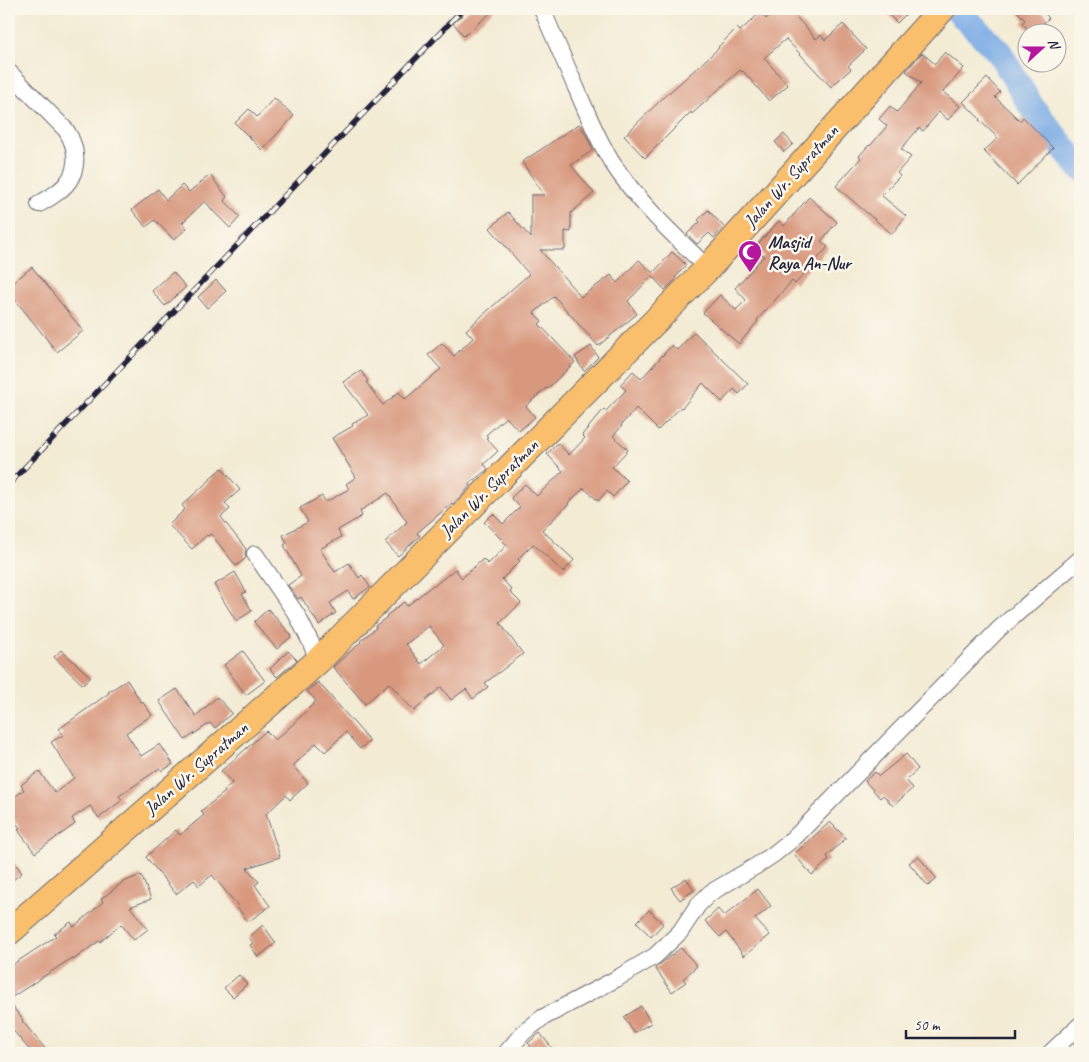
<svg xmlns="http://www.w3.org/2000/svg" width="1089" height="1062" font-family="Caveat,sans-serif">
<style>
.lines{fill:none;stroke-linecap:round;stroke-linejoin:round}
.river{stroke:#7aabe5;stroke-width:26}
.building{fill:#d8987e;fill-rule:evenodd}
.minor-casing{stroke:#6b6871;stroke-width:18}
.primary-casing{stroke:#6b6871;stroke-width:28}
.minor{stroke:#fff;stroke-width:16}
.primary{stroke:#f9bf6d;stroke-width:26}
.rail-casing{stroke:#22223b;stroke-width:5.5}
.rail{stroke:#fbf7ec;stroke-width:4;stroke-dasharray:11;stroke-linecap:butt}
.labels{text-anchor:middle;dominant-baseline:central;stroke-width:5;stroke-linejoin:round;paint-order:stroke}
.street-label{font-size:18px;fill:#22223b;stroke:#fbf7ec}
.poi-label{font-size:18px;font-weight:bold;fill:#22223b;stroke:#fbf7ec;text-anchor:start}
</style>
<rect width="100%" height="100%" fill="#fbf7ec"/>
<filter id="ink" filterUnits="userSpaceOnUse"><feTurbulence type="fractalNoise" baseFrequency=".02" numOctaves="2"/><feDisplacementMap in="SourceGraphic" scale="10" xChannelSelector="R" yChannelSelector="G"/><feConvolveMatrix kernelMatrix="1 2 1 2 8 2 1 2 1" color-interpolation-filters="sRGB"/></filter>
<filter id="wash" filterUnits="userSpaceOnUse"><feTurbulence type="fractalNoise" baseFrequency=".0096" numOctaves="4" result="noise"/><feDisplacementMap in="SourceGraphic" scale="20" xChannelSelector="R" yChannelSelector="G"/><feGaussianBlur stdDeviation="1.12" result="paint"/><feColorMatrix in="noise" values="0 0 0 0 0 0 0 0 0 0 0 0 0 0 0 0 0 1.4 0 .05"/><feComposite in="paint" operator="in"/></filter>
<g filter="url(#wash)">
<rect width="100%" height="100%" fill="#f3ebd4"/>
<g class="lines">
<path class="river" d="M 956,9 L 999,52 L 1031,106 L 1080,168"/>
</g>
<g id="blocks">
<path class="building" d="M 469,9 L 495,9 L 464,36 L 453,23 Z
M 777,9 L 789,9 L 816,39 L 821,35 L 825,40 L 843,24 L 866,49 L 848,66 L 851,69 L 831,87 L 786,39 L 764,58 L 788,85 L 769,101 L 743,71 L 742,72 L 740,70 L 692,114 L 691,112 L 645,158 L 624,136 L 669,92 L 670,92 L 719,48 L 718,47 L 737,28 L 740,31 L 761,12 L 766,19 Z
M 883,9 L 911,9 L 897,23 Z
M 1015,9 L 1040,9 L 1049,18 L 1034,32 L 1031,32 L 1022,23 L 1025,20 Z
M 945,52 L 964,68 L 943,92 L 960,106 L 948,120 L 939,112 L 923,131 L 919,128 L 901,149 L 911,157 L 897,173 L 900,176 L 881,195 L 906,216 L 892,234 L 861,208 L 836,186 L 861,158 L 859,156 L 869,145 L 870,146 L 887,126 L 879,119 L 890,106 L 897,112 L 921,83 L 906,71 L 922,53 L 935,64 Z
M 987,78 L 1000,92 L 995,97 L 1020,121 L 1023,117 L 1053,148 L 1017,185 L 984,151 L 998,138 L 979,120 L 980,119 L 963,102 Z
M 274,98 L 294,116 L 262,150 L 235,123 L 249,109 L 257,117 Z
M 579,124 L 585,133 L 593,150 L 571,165 L 594,193 L 571,213 L 571,232 L 565,231 L 565,250 L 540,250 L 581,297 L 611,275 L 617,283 L 639,260 L 653,273 L 672,252 L 686,265 L 675,278 L 676,279 L 665,290 L 652,276 L 628,301 L 637,314 L 598,346 L 554,296 L 534,313 L 542,321 L 539,324 L 575,362 L 547,389 L 546,388 L 526,406 L 535,417 L 519,431 L 506,417 L 486,435 L 488,437 L 486,438 L 498,451 L 484,464 L 488,469 L 469,484 L 470,486 L 453,504 L 452,503 L 417,533 L 420,536 L 398,556 L 385,542 L 407,522 L 388,493 L 360,511 L 362,516 L 338,530 L 341,537 L 320,549 L 335,572 L 349,563 L 359,578 L 362,575 L 370,587 L 353,599 L 348,591 L 330,603 L 336,613 L 319,625 L 301,597 L 298,599 L 288,585 L 301,576 L 284,545 L 287,543 L 283,535 L 308,522 L 300,508 L 322,496 L 326,502 L 349,489 L 346,484 L 356,477 L 332,438 L 353,426 L 352,424 L 368,415 L 343,382 L 361,371 L 368,381 L 366,382 L 383,405 L 399,392 L 405,399 L 441,369 L 428,355 L 442,343 L 454,356 L 473,338 L 466,330 L 529,274 L 490,228 L 508,212 L 531,238 L 531,195 L 544,195 L 522,162 Z
M 784,134 L 793,144 L 784,152 L 775,142 Z
M 210,175 L 227,197 L 224,200 L 240,217 L 230,228 L 213,211 L 205,201 L 182,223 L 187,228 L 174,240 L 155,220 L 146,227 L 132,210 L 158,189 L 166,200 L 182,185 L 189,192 Z
M 809,197 L 837,222 L 821,241 L 828,247 L 795,284 L 792,281 L 757,320 L 758,321 L 739,344 L 703,313 L 720,295 L 736,310 L 746,300 L 735,288 L 764,256 L 755,247 L 779,221 L 784,226 Z
M 708,210 L 724,227 L 714,238 L 709,233 L 697,244 L 687,234 L 700,222 L 698,220 Z
M 32,267 L 83,331 L 57,352 L 9,292 L 9,286 Z
M 173,272 L 186,287 L 165,306 L 152,291 Z
M 216,280 L 226,291 L 207,308 L 198,297 Z
M 694,332 L 748,384 L 739,394 L 734,389 L 722,402 L 703,383 L 682,408 L 681,407 L 658,430 L 636,408 L 621,425 L 622,426 L 613,436 L 628,450 L 612,467 L 627,481 L 613,497 L 607,491 L 598,501 L 584,488 L 568,503 L 569,504 L 542,530 L 574,560 L 563,572 L 533,544 L 518,559 L 520,561 L 502,579 L 512,590 L 510,592 L 521,603 L 500,623 L 523,654 L 485,683 L 488,687 L 473,699 L 466,689 L 451,700 L 441,687 L 414,711 L 389,683 L 365,704 L 333,667 L 361,642 L 360,641 L 376,628 L 375,626 L 387,617 L 386,616 L 404,602 L 407,606 L 433,585 L 434,586 L 455,569 L 462,578 L 483,559 L 488,564 L 507,545 L 484,522 L 493,514 L 503,524 L 520,507 L 511,498 L 525,484 L 537,496 L 563,471 L 547,454 L 558,443 L 569,455 L 585,438 L 582,435 L 604,409 L 606,411 L 626,390 L 620,385 L 633,371 L 641,379 L 672,345 L 677,350 ZM 429,626 L 444,645 L 421,664 L 406,644 Z
M 591,346 L 598,357 L 584,371 L 575,357 Z
M 222,468 L 240,490 L 225,503 L 230,509 L 221,517 L 246,549 L 245,554 L 246,558 L 236,566 L 211,534 L 208,536 L 207,535 L 192,549 L 169,525 L 185,509 L 182,505 L 211,479 L 210,478 Z
M 235,572 L 246,592 L 242,594 L 252,611 L 236,621 L 214,585 Z
M 268,609 L 292,636 L 277,649 L 254,622 Z
M 61,650 L 91,677 L 83,685 L 54,657 Z
M 243,651 L 265,681 L 246,695 L 224,665 Z
M 288,651 L 297,660 L 277,677 L 270,669 Z
M 127,680 L 141,702 L 142,701 L 152,715 L 126,733 L 141,756 L 160,744 L 173,764 L 162,771 L 160,768 L 119,796 L 122,800 L 99,818 L 90,806 L 72,818 L 75,824 L 35,853 L 18,830 L 20,828 L 9,814 L 9,801 L 24,790 L 21,785 L 39,771 L 55,793 L 74,778 L 51,742 L 63,735 L 59,729 L 109,693 L 108,692 Z
M 318,682 L 370,741 L 360,749 L 346,732 L 325,752 L 316,743 L 293,766 L 308,783 L 290,800 L 286,795 L 266,814 L 280,857 L 247,868 L 259,882 L 255,885 L 270,906 L 248,922 L 237,907 L 238,906 L 212,875 L 199,886 L 194,880 L 176,894 L 146,857 L 176,830 L 180,835 L 204,815 L 201,811 L 225,792 L 224,790 L 232,783 L 221,771 L 266,731 L 275,740 L 288,729 L 316,701 L 307,691 Z
M 177,689 L 196,716 L 217,697 L 232,713 L 215,728 L 210,723 L 185,740 L 159,701 Z
M 906,754 L 918,769 L 906,780 L 913,788 L 893,806 L 883,795 L 880,798 L 865,781 L 875,772 L 879,776 Z
M 830,822 L 846,838 L 827,856 L 829,860 L 812,875 L 794,854 Z
M 9,855 L 22,873 L 9,883 Z
M 918,856 L 937,879 L 928,886 L 909,863 Z
M 141,875 L 151,899 L 130,907 L 148,929 L 134,940 L 121,924 L 100,942 L 99,941 L 73,960 L 72,958 L 9,999 L 9,967 L 56,936 L 54,934 L 71,922 L 74,927 L 103,902 L 101,899 L 123,882 Z
M 686,878 L 694,890 L 680,900 L 671,888 Z
M 758,889 L 771,906 L 755,919 L 770,935 L 744,956 L 726,932 L 720,937 L 705,921 L 718,909 L 724,916 Z
M 649,910 L 663,924 L 651,937 L 637,922 Z
M 263,925 L 276,943 L 258,957 L 250,945 L 253,943 L 249,937 Z
M 681,948 L 697,966 L 683,979 L 686,982 L 672,992 L 655,968 Z
M 239,975 L 247,984 L 233,997 L 224,988 Z
M 9,1002 L 23,1020 L 22,1021 L 49,1053 L 32,1053 L 12,1029 L 9,1032 Z
M 641,1006 L 651,1023 L 634,1033 L 624,1017 Z
M 540,1033 L 556,1053 L 522,1053 L 531,1046 L 528,1043 Z"/>
</g>
</g>
<g filter="url(#ink)">
<use href="#blocks" fill-opacity="0" stroke="#6b6871" stroke-width="1"/>
<g class="lines">
<g class="minor-casing">
<path id="minor" d="M 542,9 C 554,37 566,65 578,92 C 588,116 598,139 611,161 C 637,201 673,235 708,268
M 9,72 L 66,130 C 79,150 80,175 59,191 C 53,196 46,200 39,204
M 255,554 L 297,615 L 311,643 L 318,661
M 506,1053 L 523,1033 L 542,1018 L 616,979 L 655,956 L 680,932 L 698,905 L 710,893 L 756,866 L 774,854 L 796,836 L 999,629 L 1080,559
M 1050,1053 L 1080,1025"/>
</g>
<g class="primary-casing">
<path id="primary" d="M 9,932 L 318,661 L 708,268 L 942,9"/>
</g>
<use href="#minor" class="minor"/>
<use href="#primary" class="primary"/>
<g class="rail-casing">
<path id="rail" d="M 9,484 L 463,9"/>
</g>
<use href="#rail" class="rail"/>
</g>
</g>
<defs>
<g id="mosque-pin" transform="scale(1.25)"><path d="M0 17L-7.5 6A9.5 9.5 0 1 1 7.5 6Z" fill="#b5179e" stroke="#fbf7ec"/><path d="M3.5-4.9A6 6 0 1 0 3.5 4.9A5 5 0 1 1 3.5-4.9Z" fill="#fff"/></g>
</defs>
<g fill-rule="evenodd">
<use href="#mosque-pin" x="750" y="252"/>
</g>
<g class="labels">
<g class="street-label">
<text transform="translate(791 176) rotate(-48)">Jalan Wr. Supratman</text>
<text transform="translate(489 488) rotate(-45)">Jalan Wr. Supratman</text>
<text transform="translate(196 768) rotate(-41)">Jalan Wr. Supratman</text>
</g>
<g class="poi-label">
<text x="768" y="242">Masjid<tspan x="768" dy="21">Raya An-Nur</tspan></text>
</g>
</g>
<rect width="1089" height="1062" fill="none" stroke="#fbf7ec" stroke-width="30"/>
<g transform="translate(1042 48) rotate(69)"><circle r="24" fill="#fbf7ec" stroke="#a4a2a5"/>
<path d="M0-4L9 19L0 12L-9 19Z" fill="#b5179e"/>
<text y="-8" font-size="14" font-weight="bold" text-anchor="middle" fill="#22223b">N</text>
</g>
<path d="M906 1030v8h109v-8" fill="none" stroke="#22223b" stroke-width="2.5"/>
<text x="914" y="1030" font-size="15" fill="#22223b" stroke="#fbf7ec" stroke-width="4" paint-order="stroke">50 m</text>
</svg>
